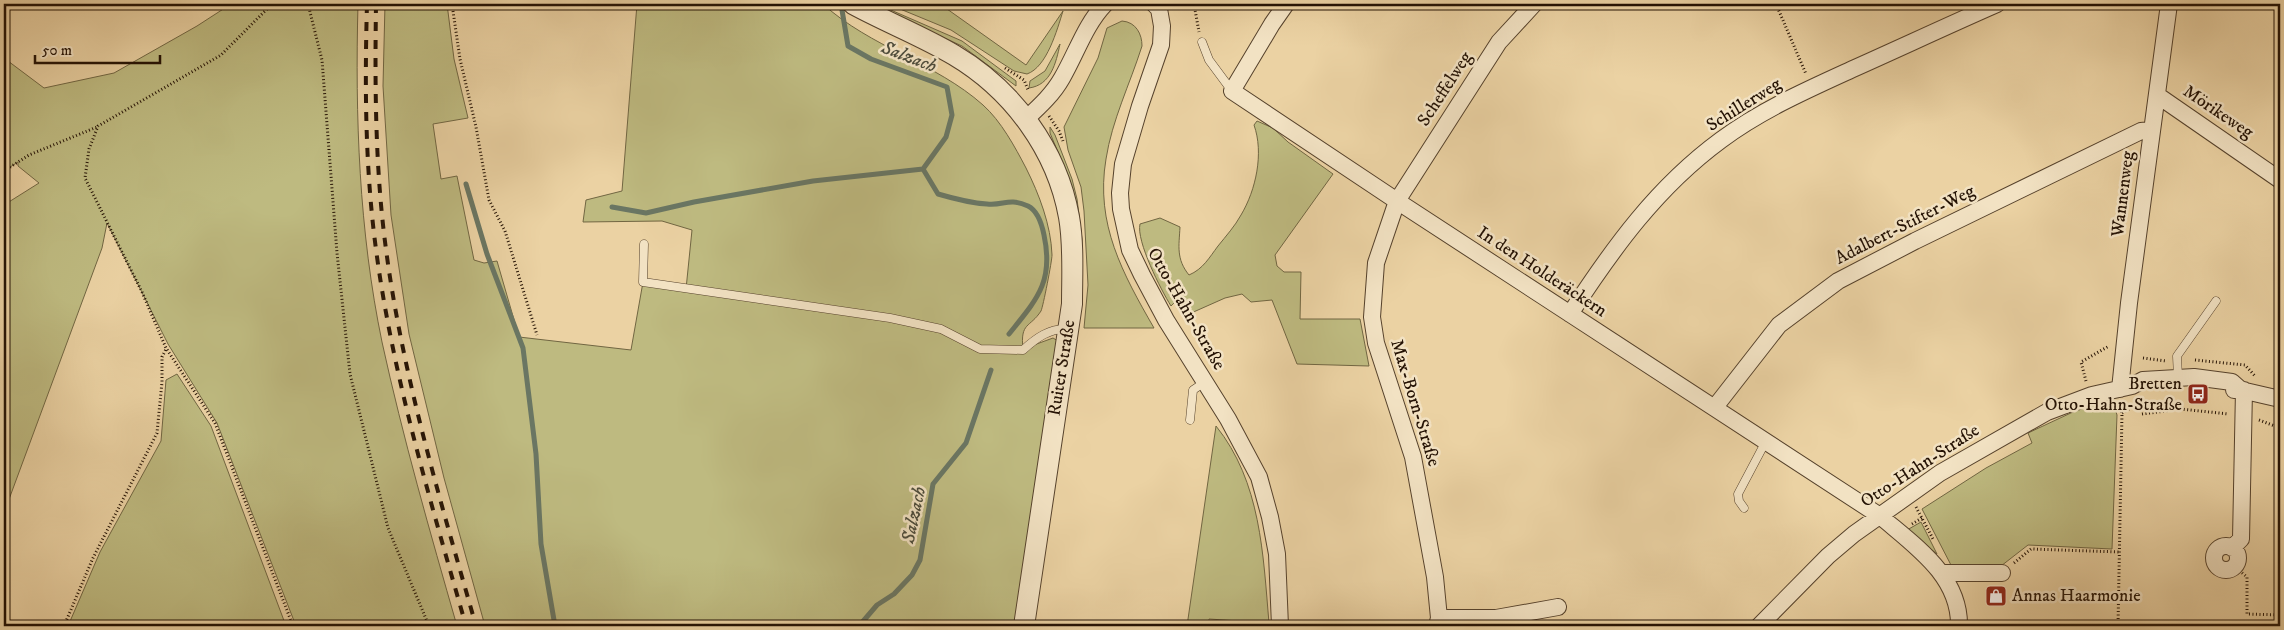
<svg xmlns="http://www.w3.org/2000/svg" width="2284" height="630" font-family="'IM FELL DW Pica',serif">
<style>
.green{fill:#beba80;stroke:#716642}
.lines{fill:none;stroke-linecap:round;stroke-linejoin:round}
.stream{stroke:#6a7663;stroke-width:5}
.service-casing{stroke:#56422c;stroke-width:9}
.minor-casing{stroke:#56422c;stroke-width:18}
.tertiary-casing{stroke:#56422c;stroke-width:22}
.path{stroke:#241204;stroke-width:3;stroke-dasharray:1 2.5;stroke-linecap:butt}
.service{stroke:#f2e2c3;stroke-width:8}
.minor{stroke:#f2e2c3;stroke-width:16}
.tertiary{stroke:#f2e2c3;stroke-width:20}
.rail{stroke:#241204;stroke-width:4;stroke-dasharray:9 9;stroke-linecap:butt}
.labels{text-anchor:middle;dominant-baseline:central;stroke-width:5;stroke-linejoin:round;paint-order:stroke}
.street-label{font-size:18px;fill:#241204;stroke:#f2e2c3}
.poi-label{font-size:18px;fill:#241204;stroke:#f2e2c3;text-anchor:end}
.water-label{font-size:19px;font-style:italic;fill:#4d4c3c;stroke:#f2e2c3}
</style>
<rect width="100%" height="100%" fill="#ebd2a3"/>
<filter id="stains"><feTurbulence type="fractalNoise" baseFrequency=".004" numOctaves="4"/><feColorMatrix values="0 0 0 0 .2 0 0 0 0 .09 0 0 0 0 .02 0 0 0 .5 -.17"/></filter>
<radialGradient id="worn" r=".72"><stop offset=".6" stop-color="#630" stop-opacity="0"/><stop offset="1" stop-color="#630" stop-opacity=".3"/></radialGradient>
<path class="green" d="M 231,4 L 358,4 C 355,116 359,231 382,342 C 403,438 430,532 457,626 L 296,626 L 217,423 L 168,344 L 107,223 L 102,248 L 8,502 L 4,501 L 4,205 L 39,183 L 18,166 L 18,162 L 4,171 L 4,58 L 44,88 L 114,73 L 197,26 Z
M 385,4 L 447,4 L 454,59 L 468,118 L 433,124 L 441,179 L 457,176 L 474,260 L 484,263 L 497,261 L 519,337 L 631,350 L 643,282 L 686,289 L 692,230 L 662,221 L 583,222 L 586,200 L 622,191 L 637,4 L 823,4 C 870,47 936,63 983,105 C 1001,121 1015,147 1026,168 C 1039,194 1051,225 1052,255 C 1052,261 1043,307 1041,311 C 1030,328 1020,322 1023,349 L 1053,338 L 1058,341 L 1016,626 L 485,626 L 444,478 L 409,334 L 391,215 L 383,86 Z
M 870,4 L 877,4 L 962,41 L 1016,81 L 1016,86 L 962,46 Z
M 888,4 L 940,4 L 1026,65 L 1063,11 C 1057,30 1047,67 1027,74 L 1014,71 L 951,30 Z
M 1122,21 C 1136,22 1142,34 1142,46 C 1130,84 1112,120 1106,159 C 1095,224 1123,274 1154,328 L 1084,328 L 1088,285 L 1084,211 L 1081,187 L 1068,150 L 1064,127 L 1098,58 L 1107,28 Z
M 1060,44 C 1056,63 1051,85 1029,88 L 1030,81 L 1045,71 Z
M 1257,121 L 1273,128 L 1288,142 L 1333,174 L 1275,255 L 1277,266 L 1284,272 L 1301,272 L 1300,319 L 1360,319 L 1369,366 L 1297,364 L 1272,300 L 1251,302 L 1242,294 L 1225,298 L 1189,314 L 1180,297 L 1171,306 C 1161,290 1136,241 1140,224 L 1160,218 L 1180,227 C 1179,246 1176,259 1189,275 C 1203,269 1209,258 1218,246 C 1226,236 1235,226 1241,215 C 1256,190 1264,153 1254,125 Z
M 1050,127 L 1055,135 L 1072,179 L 1077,199 L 1082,239 L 1082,276 L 1075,206 L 1070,181 L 1050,133 Z
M 177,374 L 211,426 L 286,626 L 68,626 L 100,552 L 161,441 L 166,380 Z
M 2112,399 L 2117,415 L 2112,549 L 2028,545 L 2001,566 L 1952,567 L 1922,509 L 1986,468 L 2032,443 L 2028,433 L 2073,412 Z
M 1216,426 C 1261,482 1263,554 1269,623 L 1209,619 L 1209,626 L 1187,626 Z
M 1921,522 L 1937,554 L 1907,530 Z"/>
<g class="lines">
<path class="stream" d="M 841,4 L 848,46 L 871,59 L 947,87 L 952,115 L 946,137 L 923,169 L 938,194 C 955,199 970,203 987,204 C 1004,206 1008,197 1028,206 C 1038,211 1042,225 1044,235 C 1054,282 1037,299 1009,334
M 466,184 L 487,254 L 523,348 L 536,454 L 541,544 L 555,626
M 612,207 L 646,213 L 694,202 L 813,181 L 923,169
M 859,626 L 877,605 L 894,594 L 912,575 L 920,560 L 933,484 L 966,443 L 991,370"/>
<g class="service-casing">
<path id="service" d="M 1202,42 L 1209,60 L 1232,91
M 644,244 L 643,282 L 890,318 L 941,329 L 980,349 L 1023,350 C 1036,338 1050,328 1067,329
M 2178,377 L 2177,356 L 2216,301
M 1190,420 L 1193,390 L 1205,382
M 1744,508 L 1739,501 L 1738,494 L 1766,441"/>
</g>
<g class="minor-casing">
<path id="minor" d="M 1154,4 L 1159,9 L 1162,26 L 1161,45 L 1140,106 L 1123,164 L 1120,193 L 1121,209 L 1130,250 L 1142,275 L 1166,320 L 1228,419 L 1259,477 L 1270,517 L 1277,554 L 1280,626
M 1286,4 L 1272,24 L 1232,91 L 1397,201 L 1880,516 C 1915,546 1960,576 1959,626
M 2157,95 L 2280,180
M 1026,119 C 1040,106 1053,94 1062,78 C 1077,52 1085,25 1105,4
M 1570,314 C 1613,248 1657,187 1721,140 C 1761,110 1809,89 1855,68 C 1902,47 1949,25 1997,4
M 2120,389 L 2129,303 L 2169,4
M 2234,390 L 2241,390 L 2280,399
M 1715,407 L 1779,325 L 1838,281 L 1915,241 L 2141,131 L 2151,130
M2214 558a12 12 0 1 1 24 0a12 12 0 1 1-24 0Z
M 2232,548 L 2241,539 L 2244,390
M 1943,573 L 2002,573
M 1439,618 L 1496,618 L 1558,607
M 1437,626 L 1439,618 L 1435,577 L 1413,457 L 1376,343 L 1372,317 L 1376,263 L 1397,201 L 1499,42 L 1534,4
M 1759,626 L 1828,556 L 1854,534 L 1940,473 L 2047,412 L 2092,395 L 2132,386 L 2143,380 L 2194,377 L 2232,382 L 2241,390"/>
</g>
<g class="tertiary-casing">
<path id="tertiary" d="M 853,4 C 886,22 922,36 954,55 C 1013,90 1057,150 1069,217 C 1074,245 1072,275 1072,304 L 1024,626"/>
</g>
<path class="path" d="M 272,4 L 221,55 L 98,126 L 89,149 L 85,178 L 142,292 L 166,348 L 215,423 L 293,626
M 308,4 L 322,60 L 337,253 L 350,374 L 388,528 L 429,626
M 452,4 L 460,59 L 476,127 L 489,200 L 505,231 L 537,335
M 1194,4 L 1199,32
M 1776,4 L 1806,74
M 1005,68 L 1024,80 L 1028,90
M 1049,116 L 1059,131 L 1063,141
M 4,171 L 29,155 L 97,127
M 2143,358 L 2166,361
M 2195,360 L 2245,365 L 2255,376
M 2086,381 L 2081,362 L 2109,346
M 2122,413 L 2141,402
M 2142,414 L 2181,409 L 2228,414
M 2259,420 L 2280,428
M 1916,507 L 1933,539
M 1912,524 L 1922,518
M 2014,563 L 2031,549 L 2119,552
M 2234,566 L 2247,577 L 2247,614 L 2280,615
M 64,626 L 93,558 L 157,433 L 162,382 L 162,357 L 166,349
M 2118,626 L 2122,413 L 2119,405"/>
<use href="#service" class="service"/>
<use href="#minor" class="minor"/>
<use href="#tertiary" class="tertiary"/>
<path class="rail" d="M 367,4 C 365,74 365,144 372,215 C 386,355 428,492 466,626
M 376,4 C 375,74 375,145 382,215 C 396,355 438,492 476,626"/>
</g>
<defs>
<g id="bus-square" transform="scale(1.125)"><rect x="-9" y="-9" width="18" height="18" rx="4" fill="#8f2418" stroke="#f2e2c3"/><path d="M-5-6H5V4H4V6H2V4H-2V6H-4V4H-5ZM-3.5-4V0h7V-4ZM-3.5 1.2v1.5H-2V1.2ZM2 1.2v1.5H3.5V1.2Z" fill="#fff"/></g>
<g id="shop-square" transform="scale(1.125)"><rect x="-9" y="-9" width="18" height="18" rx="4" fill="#8f2418" stroke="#f2e2c3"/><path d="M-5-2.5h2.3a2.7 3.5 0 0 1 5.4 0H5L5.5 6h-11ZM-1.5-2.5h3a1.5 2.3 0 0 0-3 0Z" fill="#fff"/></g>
</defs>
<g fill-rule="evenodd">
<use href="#bus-square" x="2198" y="394"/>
<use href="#shop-square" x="1996" y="596"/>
</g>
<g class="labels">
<g class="street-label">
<text transform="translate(1445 89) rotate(-57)">Scheffelweg</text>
<text transform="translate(1744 105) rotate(-32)">Schillerweg</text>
<text transform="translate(2218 112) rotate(34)">Mörikeweg</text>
<text transform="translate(2123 194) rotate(-83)">Wannenweg</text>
<text transform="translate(1905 225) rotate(-27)">Adalbert-Stifter-Weg</text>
<text transform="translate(1542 272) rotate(33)">In den Holderäckern</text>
<text transform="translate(1186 309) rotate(60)">Otto-Hahn-Straße</text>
<text transform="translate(1062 368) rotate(-81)">Ruiter Straße</text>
<text transform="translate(1415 403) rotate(73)">Max-Born-Straße</text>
<text transform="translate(1920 466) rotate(-33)">Otto-Hahn-Straße</text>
</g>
<g class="poi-label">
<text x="2182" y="384">Bretten<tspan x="2182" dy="21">Otto-Hahn-Straße</tspan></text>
<text x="2012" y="596" text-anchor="start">Annas Haarmonie</text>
</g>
<g class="water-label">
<text transform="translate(909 57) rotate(21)">Salzach</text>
<text transform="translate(914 515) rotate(-78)">Salzach</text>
</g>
</g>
<rect width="2284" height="630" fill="none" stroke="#ebd2a3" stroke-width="20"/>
<rect x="5" y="5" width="2274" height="620" fill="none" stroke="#241204" stroke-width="2.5"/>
<rect x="10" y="10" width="2264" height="610" fill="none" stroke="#241204"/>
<path d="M35 55v8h125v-8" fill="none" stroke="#241204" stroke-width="2.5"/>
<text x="42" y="55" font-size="15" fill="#241204" stroke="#f2e2c3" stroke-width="4" paint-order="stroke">50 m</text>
<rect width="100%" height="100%" filter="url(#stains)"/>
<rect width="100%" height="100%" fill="url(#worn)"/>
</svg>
